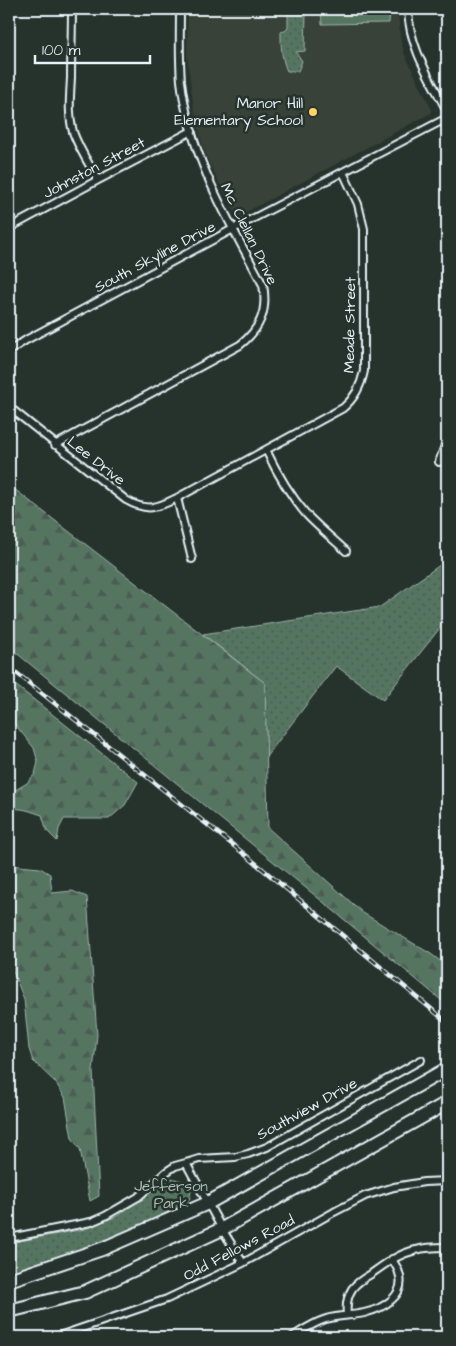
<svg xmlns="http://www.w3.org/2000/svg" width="456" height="1346" font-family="'Architects Daughter',sans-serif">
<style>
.built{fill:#394237}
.grass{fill:url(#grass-dots);stroke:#9eb3ac}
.forest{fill:url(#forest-firs);stroke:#9eb3ac}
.garden{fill:#547560;stroke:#9eb3ac}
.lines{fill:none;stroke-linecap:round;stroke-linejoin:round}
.street-casing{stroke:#e8f1f8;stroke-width:10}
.highway-casing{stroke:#e8f1f8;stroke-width:16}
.street{stroke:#26332d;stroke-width:6}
.highway{stroke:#26332d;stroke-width:12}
.rail-casing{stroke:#e8f1f8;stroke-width:4.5}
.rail{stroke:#26332d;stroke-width:2.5;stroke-dasharray:8;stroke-linecap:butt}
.poi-dot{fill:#ffd166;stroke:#26332d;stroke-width:2}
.labels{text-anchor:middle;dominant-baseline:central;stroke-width:5;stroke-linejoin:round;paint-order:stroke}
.poi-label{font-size:15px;fill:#e8f1f8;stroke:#26332d;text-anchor:end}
.street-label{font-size:15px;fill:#e8f1f8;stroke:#26332d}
.park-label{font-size:15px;fill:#adbfbb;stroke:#26332d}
</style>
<defs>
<pattern id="grass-dots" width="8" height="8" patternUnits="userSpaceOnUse" patternTransform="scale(1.25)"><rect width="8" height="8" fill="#547560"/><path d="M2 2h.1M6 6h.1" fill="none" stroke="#4c5c54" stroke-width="1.8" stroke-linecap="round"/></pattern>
<pattern id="forest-firs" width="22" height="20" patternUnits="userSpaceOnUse" patternTransform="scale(1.25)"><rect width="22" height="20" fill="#547560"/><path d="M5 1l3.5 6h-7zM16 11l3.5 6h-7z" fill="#4c5c54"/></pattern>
</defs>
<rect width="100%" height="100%" fill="#26332d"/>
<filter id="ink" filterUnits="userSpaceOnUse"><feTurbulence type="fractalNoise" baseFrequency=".02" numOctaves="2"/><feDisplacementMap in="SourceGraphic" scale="10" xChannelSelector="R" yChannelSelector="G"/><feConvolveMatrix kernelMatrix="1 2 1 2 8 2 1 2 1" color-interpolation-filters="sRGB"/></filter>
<g filter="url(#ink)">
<path class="built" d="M 188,9 L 398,9 L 400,37 L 404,53 L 432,110 L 431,113 L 237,217 L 210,165 L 202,144 L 194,109 L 187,56 Z"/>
<path class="grass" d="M 288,12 L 306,12 L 305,51 L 296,52 L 302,61 L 298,71 L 287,71 C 281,57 281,46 281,32 L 285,31 L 288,28 Z
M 447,560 L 447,619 L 383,700 L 336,666 L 266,757 L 265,683 L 203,634 L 380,607 Z
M 169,1178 C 176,1179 188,1181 191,1190 C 191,1193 190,1196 190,1198 L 185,1204 L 134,1228 L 89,1246 L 9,1272 L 9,1243 L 85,1229 L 117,1216 L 144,1197 L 162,1181 Z"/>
<path class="forest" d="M 9,485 L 265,683 L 268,828 L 363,913 L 431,954 L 447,966 L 447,1005 L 328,906 L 9,647 Z
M 9,680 L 138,782 L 125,805 L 109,819 L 64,819 L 59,829 L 57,841 L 47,831 L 42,815 C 32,812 19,806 9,810 L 9,794 L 27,783 L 35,774 L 38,762 L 34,748 L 9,717 Z
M 9,865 L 40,868 L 50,874 L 52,893 L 72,891 L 87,897 L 97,1035 L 93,1071 L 99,1196 L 90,1201 L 80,1149 L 72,1138 L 65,1097 L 55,1082 L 33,1061 L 29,1049 L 24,999 L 9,962 Z"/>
<path class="garden" d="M 321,9 L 390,9 L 389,23 L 322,24 Z"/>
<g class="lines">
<g class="street-casing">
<path id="street" d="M 72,9 C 72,32 71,55 71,78 C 70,97 68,114 73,132 C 79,149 89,164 98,180
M 408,9 C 409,47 430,78 447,111
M 9,228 L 98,180 L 192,131
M 9,351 L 26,340 L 233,229 L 447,118
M 9,407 L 126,500 C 147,512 157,508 177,498 L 343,408 C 355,398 361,386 364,371 L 364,229 L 358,204 L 343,172
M 55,445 L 240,345 C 260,329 268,311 263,285 C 228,219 190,158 181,81 C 179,57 180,33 180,9
M 266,450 C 277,473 289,494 306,514 C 318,527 333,539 346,551
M 439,462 L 447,440
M 177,498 L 192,559
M 186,1163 L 222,1229 L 243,1263
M 9,1238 L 91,1222 L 105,1216 L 138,1197 L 166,1172 L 175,1166 L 186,1163 L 199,1159 L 235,1157 L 248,1154 L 267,1147 L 421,1060
M 347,1315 C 346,1306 347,1297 352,1289 C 357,1282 364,1278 371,1274 C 385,1264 398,1254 416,1250 C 426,1247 437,1247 447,1247
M 56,1337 L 167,1299 L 243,1263 L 334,1212 L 365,1196 L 394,1187 L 424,1182 L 447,1181
M 292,1337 C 303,1330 313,1323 326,1319 C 338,1315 351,1316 364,1313 C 382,1309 407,1296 399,1273 C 398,1268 394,1263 392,1259"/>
</g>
<g class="highway-casing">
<path id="highway" d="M 9,1280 L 102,1249 L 208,1203 L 447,1069
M 9,1311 L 85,1292 L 222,1229 L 447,1103"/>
</g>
<use href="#street" class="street"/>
<use href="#highway" class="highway"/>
<g class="rail-casing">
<path id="rail" d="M 9,667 L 248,857 L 447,1022"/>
</g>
<use href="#rail" class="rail"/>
</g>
</g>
<circle class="poi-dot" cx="313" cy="112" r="5"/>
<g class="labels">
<g class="poi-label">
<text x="303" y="103">Manor Hill<tspan x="303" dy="17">Elementary School</tspan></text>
</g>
<g class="street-label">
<text transform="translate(94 168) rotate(-28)">Johnston Street</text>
<text transform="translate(249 234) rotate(64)">Mc Clellan Drive</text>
<text transform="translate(155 257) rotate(-28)">South Skyline Drive</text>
<text transform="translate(350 325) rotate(-89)">Meade Street</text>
<text transform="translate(96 461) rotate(38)">Lee Drive</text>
<text transform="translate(307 1109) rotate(-29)">Southview Drive</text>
<text transform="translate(239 1248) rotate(-28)">Odd Fellows Road</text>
</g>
<g class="park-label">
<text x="171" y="1186">Jefferson<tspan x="171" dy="17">Park</tspan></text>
</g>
</g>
<rect width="456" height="1346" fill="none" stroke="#26332d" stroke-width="30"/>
<rect x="15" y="15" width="426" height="1316" fill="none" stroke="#e8f1f8" stroke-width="2" filter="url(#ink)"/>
<path d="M35 55v8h115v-8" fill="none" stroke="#e8f1f8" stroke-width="2.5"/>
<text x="42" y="55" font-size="15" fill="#e8f1f8" stroke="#26332d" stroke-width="4" paint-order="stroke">100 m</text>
</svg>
